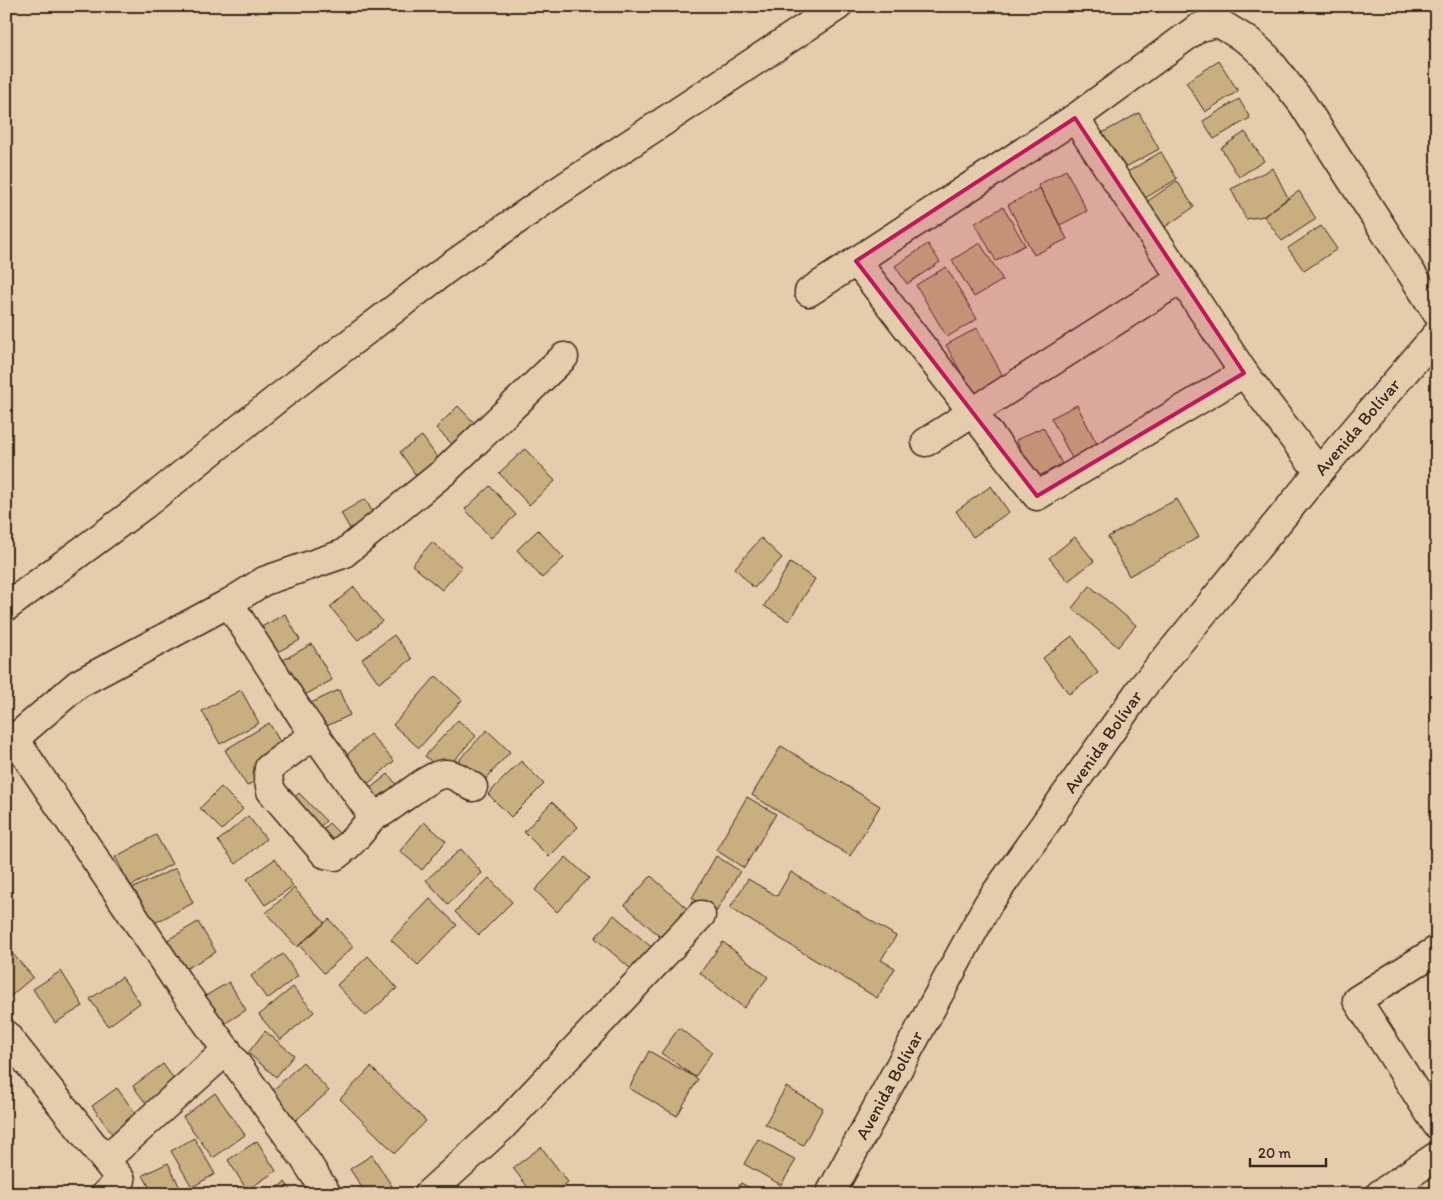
<svg xmlns="http://www.w3.org/2000/svg" width="1443" height="1200" font-family="Itim,sans-serif">
<style>
.building{fill:#c9af7f;stroke:#3b2a1e}
.lines{fill:none;stroke-linecap:round;stroke-linejoin:round}
.minor-casing{stroke:#3b2a1e;stroke-width:31}
.minor{stroke:#e4ccad;stroke-width:28}
.marked{fill:#c2185b;fill-opacity:0.2;stroke:#c2185b;stroke-width:4;stroke-linejoin:round}
.labels{text-anchor:middle;dominant-baseline:central;stroke-width:5;stroke-linejoin:round;paint-order:stroke}
.street-label{font-size:18px;fill:#3b2a1e;stroke:#e4ccad}
</style>
<rect width="100%" height="100%" fill="#e4ccad"/>
<filter id="ink" filterUnits="userSpaceOnUse"><feTurbulence type="fractalNoise" baseFrequency=".02" numOctaves="2"/><feDisplacementMap in="SourceGraphic" scale="10" xChannelSelector="R" yChannelSelector="G"/><feConvolveMatrix kernelMatrix="1 2 1 2 8 2 1 2 1" color-interpolation-filters="sRGB"/></filter>
<g filter="url(#ink)">
<path class="building" d="M 1219,61 L 1238,91 L 1205,112 L 1186,82 Z
M 1239,99 L 1250,118 L 1214,139 L 1203,121 Z
M 1139,113 L 1159,149 L 1122,169 L 1102,133 Z
M 1245,132 L 1264,161 L 1239,177 L 1221,148 Z
M 1161,152 L 1177,179 L 1140,201 L 1124,174 Z
M 1273,168 L 1288,198 L 1264,216 L 1246,219 L 1231,189 Z
M 1066,170 L 1087,211 L 1060,225 L 1038,185 Z
M 1177,181 L 1194,207 L 1159,231 L 1142,205 Z
M 1040,188 L 1067,239 L 1034,255 L 1008,205 Z
M 1299,191 L 1316,219 L 1282,241 L 1264,216 Z
M 1003,207 L 1025,245 L 996,261 L 975,223 Z
M 1321,226 L 1337,249 L 1304,271 L 1288,248 Z
M 980,243 L 1003,280 L 974,297 L 952,260 Z
M 928,244 L 940,262 L 907,284 L 895,266 Z
M 946,267 L 977,319 L 947,337 L 916,285 Z
M 977,328 L 1004,378 L 973,395 L 946,345 Z
M 1077,405 L 1098,446 L 1073,460 L 1051,418 Z
M 458,406 L 488,437 L 466,458 L 436,428 Z
M 1043,427 L 1062,464 L 1035,478 L 1016,440 Z
M 422,436 L 449,474 L 426,490 L 400,452 Z
M 525,449 L 555,481 L 529,505 L 499,473 Z
M 490,486 L 516,515 L 491,538 L 465,509 Z
M 991,486 L 1009,512 L 973,537 L 956,511 Z
M 365,499 L 381,526 L 357,541 L 341,513 Z
M 1177,499 L 1199,537 L 1129,576 L 1108,537 Z
M 538,530 L 564,558 L 542,578 L 517,550 Z
M 1075,537 L 1094,561 L 1068,581 L 1049,558 Z
M 761,538 L 782,558 L 754,588 L 735,568 Z
M 432,542 L 462,567 L 442,590 L 412,565 Z
M 790,563 L 815,579 L 789,621 L 764,606 Z
M 1090,586 L 1136,625 L 1118,647 L 1072,608 Z
M 354,587 L 382,621 L 358,640 L 330,607 Z
M 285,614 L 300,640 L 266,658 L 252,632 Z
M 394,635 L 412,659 L 379,683 L 362,659 Z
M 1072,636 L 1098,673 L 1069,694 L 1043,658 Z
M 312,644 L 332,680 L 296,700 L 276,664 Z
M 436,676 L 462,700 L 419,748 L 393,725 Z
M 241,690 L 259,723 L 220,744 L 202,711 Z
M 339,690 L 350,715 L 314,732 L 302,707 Z
M 458,720 L 476,736 L 443,772 L 425,756 Z
M 269,723 L 290,759 L 247,786 L 225,750 Z
M 487,730 L 510,752 L 482,783 L 458,761 Z
M 370,734 L 394,761 L 363,788 L 339,762 Z
M 781,746 L 880,806 L 850,856 L 752,795 Z
M 521,761 L 544,784 L 511,817 L 488,794 Z
M 388,774 L 413,805 L 391,822 L 367,791 Z
M 221,787 L 243,809 L 222,830 L 200,808 Z
M 299,793 L 326,821 L 308,839 L 281,811 Z
M 747,797 L 776,814 L 744,868 L 716,850 Z
M 552,802 L 578,827 L 549,857 L 524,832 Z
M 248,816 L 266,839 L 236,864 L 218,841 Z
M 424,822 L 446,841 L 422,870 L 400,851 Z
M 329,823 L 358,852 L 340,870 L 311,841 Z
M 156,835 L 172,864 L 131,886 L 115,857 Z
M 461,849 L 482,873 L 448,904 L 426,880 Z
M 716,856 L 740,871 L 716,912 L 692,898 Z
M 566,857 L 589,878 L 557,912 L 535,890 Z
M 275,859 L 293,886 L 265,905 L 247,879 Z
M 176,868 L 193,903 L 143,929 L 125,892 Z
M 791,872 L 896,936 L 881,960 L 895,968 L 877,998 L 730,908 L 748,879 L 777,896 Z
M 651,876 L 695,916 L 669,945 L 625,905 Z
M 489,878 L 512,902 L 479,935 L 455,912 Z
M 294,888 L 325,923 L 297,947 L 266,913 Z
M 430,899 L 457,925 L 418,965 L 391,940 Z
M 614,915 L 657,952 L 637,974 L 595,938 Z
M 329,919 L 353,947 L 324,973 L 299,945 Z
M 198,922 L 216,952 L 171,977 L 154,948 Z
M 723,942 L 768,977 L 744,1008 L 700,973 Z
M 11,952 L 33,977 L 6,1000 L 6,956 Z
M 283,954 L 298,976 L 267,999 L 251,976 Z
M 368,956 L 397,988 L 366,1016 L 337,985 Z
M 61,971 L 83,1006 L 55,1023 L 33,989 Z
M 122,977 L 140,1003 L 108,1026 L 90,999 Z
M 229,982 L 246,1010 L 210,1033 L 192,1004 Z
M 293,987 L 314,1012 L 280,1040 L 259,1015 Z
M 679,1028 L 712,1052 L 695,1077 L 661,1053 Z
M 265,1031 L 294,1055 L 276,1077 L 248,1053 Z
M 649,1051 L 698,1079 L 677,1116 L 629,1088 Z
M 303,1062 L 329,1091 L 296,1120 L 271,1092 Z
M 163,1064 L 181,1089 L 151,1110 L 133,1086 Z
M 371,1067 L 426,1121 L 395,1153 L 340,1099 Z
M 786,1087 L 823,1108 L 803,1145 L 765,1124 Z
M 117,1088 L 145,1127 L 120,1145 L 92,1106 Z
M 215,1093 L 245,1135 L 213,1158 L 183,1117 Z
M 194,1138 L 215,1174 L 192,1187 L 171,1151 Z
M 758,1139 L 796,1160 L 781,1185 L 744,1164 Z
M 257,1141 L 276,1171 L 247,1190 L 228,1160 Z
M 541,1147 L 568,1182 L 553,1194 L 533,1194 L 513,1168 Z
M 372,1155 L 393,1188 L 384,1194 L 366,1194 L 350,1169 Z
M 168,1163 L 183,1194 L 153,1194 L 143,1175 Z
M 285,1182 L 294,1194 L 269,1194 Z
M 741,1183 L 760,1194 L 734,1194 Z
M 12,1185 L 18,1194 L 6,1194 L 6,1189 Z"/>
<g class="lines">
<g class="minor-casing">
<g id="minor">
<path d="M 1075,118 L 1244,373 L 1319,472"/>
<path d="M 856,261 L 1037,496 L 1244,373"/>
<path d="M 809,292 L 1075,118 L 1198,28 L 1215,23 L 1224,26 L 1250,42 L 1267,58 L 1302,103 L 1437,313"/>
<path d="M 926,442 L 1181,279"/>
<path d="M 229,603 L 303,718 L 368,809 L 375,813 L 381,813 C 397,804 428,775 444,774 C 454,773 465,782 473,787"/>
<path d="M 6,607 L 144,505 L 278,398 L 448,268 L 551,196 L 838,6"/>
<path d="M 315,734 L 269,768 L 268,777 L 271,791 L 325,854 L 335,856 C 352,844 363,830 375,813"/>
<path d="M 14,738 L 179,984 L 304,1158 L 327,1194"/>
<path d="M 6,746 L 78,684 L 229,603 L 264,581 L 343,554 L 444,472 L 564,357"/>
<path d="M 1437,950 L 1357,1000 L 1437,1125"/>
<path d="M 6,1035 L 121,1180 L 106,1194"/>
<path d="M 105,1160 L 227,1050"/>
<path d="M 428,1194 L 502,1127 L 701,915"/>
<path id="s1" d="M 830,1194 L 988,904 L 1140,690 L 1319,472 L 1437,334"/>
<path d="M 1380,1194 L 1437,1156"/>
</g>
</g>
<use href="#minor" class="minor"/>
</g>
</g>
<path class="marked" d="M 1075,118 L 1244,373 L 1037,496 L 856,261 Z"/>
<g class="labels">
<g class="street-label">
<text stroke="none"><textPath href="#s1" startOffset="934">Avenida Bolívar</textPath></text>
<text stroke="none"><textPath href="#s1" startOffset="529">Avenida Bolívar</textPath></text>
<text stroke="none"><textPath href="#s1" startOffset="124">Avenida Bolívar</textPath></text>
</g>
</g>
<rect width="1443" height="1200" fill="none" stroke="#e4ccad" stroke-width="25"/>
<rect x="12" y="12" width="1418" height="1175" fill="none" stroke="#3b2a1e" stroke-width="2" filter="url(#ink)"/>
<path d="M1250 1158v8h76v-8" fill="none" stroke="#3b2a1e" stroke-width="2.5"/>
<text x="1258" y="1158" font-size="15" fill="#3b2a1e" stroke="#e4ccad" stroke-width="4" paint-order="stroke">20 m</text>
</svg>
